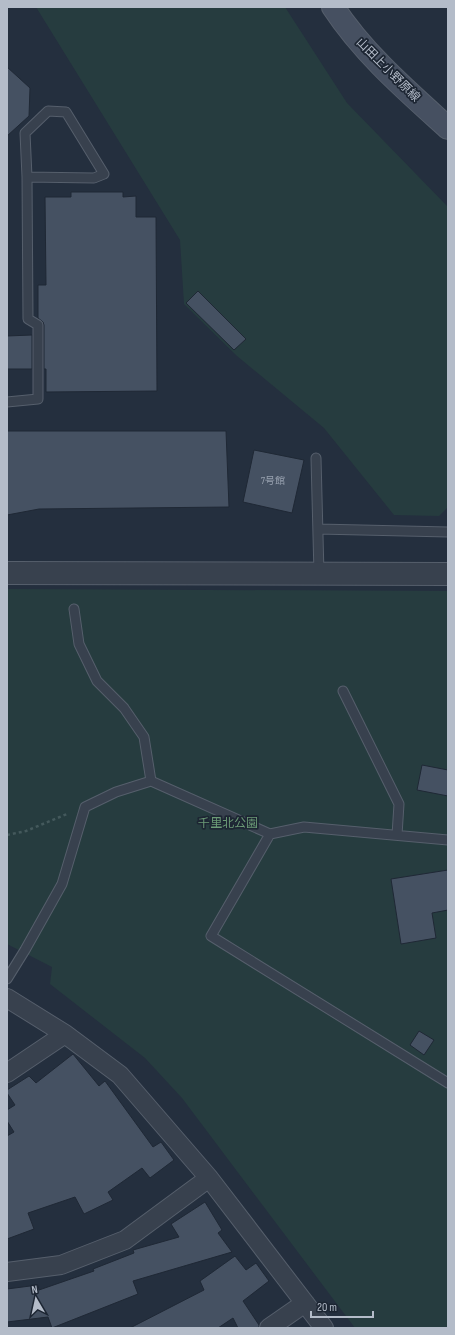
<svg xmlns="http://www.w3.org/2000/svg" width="455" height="1335" font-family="'Sofia Sans Condensed','Noto Sans JP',sans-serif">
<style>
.green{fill:#263c3f}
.building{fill:#455162;stroke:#1f2835}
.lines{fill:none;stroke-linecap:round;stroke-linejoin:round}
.service-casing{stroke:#565f6c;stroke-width:11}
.minor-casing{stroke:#565f6c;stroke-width:20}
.tertiary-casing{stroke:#565f6c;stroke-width:24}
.secondary-casing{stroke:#565f6c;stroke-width:24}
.path{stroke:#44595c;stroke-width:2.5;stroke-dasharray:3 3;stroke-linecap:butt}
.service{stroke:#38414e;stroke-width:9}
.minor{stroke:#38414e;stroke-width:18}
.tertiary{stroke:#38414e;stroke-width:22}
.secondary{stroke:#465061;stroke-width:22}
.labels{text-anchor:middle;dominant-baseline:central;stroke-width:3.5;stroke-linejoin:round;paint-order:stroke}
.number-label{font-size:10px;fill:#98a1af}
.street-label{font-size:12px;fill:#b4bcc9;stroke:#1d2633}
.park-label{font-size:12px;fill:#6b9a76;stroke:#1d2633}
</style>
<rect width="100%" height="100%" fill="#242f3e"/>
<path class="green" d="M 36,7 L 285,7 L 347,103 L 448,207 L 448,507 L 439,516 L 394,515 L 324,428 L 237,356 L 184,304 L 180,240 Z
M 7,589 L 448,591 L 448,1328 L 355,1328 L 182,1098 L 145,1058 L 50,984 L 52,967 L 7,944 Z"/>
<path class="building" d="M 7,67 L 30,88 L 29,116 L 7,136 Z
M 71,192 L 123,192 L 123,197 L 136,196 L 136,217 L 156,217 L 157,391 L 46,392 L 46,369 L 44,369 L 44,325 L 43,322 L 38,318 L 38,285 L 46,285 L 45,197 L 71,197 Z
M 198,291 L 246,339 L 234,350 L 186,303 Z
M 32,335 L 32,369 L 7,369 L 7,336 Z
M 7,431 L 226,431 L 229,507 L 39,509 L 7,515 Z
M 254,450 L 304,460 L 292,513 L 243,502 Z
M 422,765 L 448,770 L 448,796 L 417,790 Z
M 448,870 L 448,910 L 432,913 L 436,938 L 401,944 L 391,879 Z
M 419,1031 L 434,1040 L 424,1055 L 410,1045 Z
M 73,1054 L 99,1086 L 105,1081 L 153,1147 L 161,1142 L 174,1160 L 150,1178 L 142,1168 L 108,1192 L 113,1200 L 84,1214 L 75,1197 L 28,1213 L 34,1229 L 7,1239 L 7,1136 L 14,1132 L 7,1121 L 7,1110 L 15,1105 L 7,1093 L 7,1090 L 29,1076 L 36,1083 Z
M 205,1202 L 222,1230 L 218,1233 L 232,1252 L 133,1281 L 138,1294 L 52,1328 L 48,1317 L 7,1322 L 7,1289 L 38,1285 L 39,1290 L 94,1271 L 93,1269 L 134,1253 L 133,1250 L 179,1237 L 171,1224 Z
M 235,1256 L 246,1270 L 256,1263 L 269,1281 L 243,1301 L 259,1325 L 259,1328 L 238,1328 L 233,1318 L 218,1328 L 130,1328 L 204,1290 L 200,1281 Z"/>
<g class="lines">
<g class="service-casing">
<path id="service" d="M 7,402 L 38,399 L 38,325 L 28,319 L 27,177 L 25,133 L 48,111 L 66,112 L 104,174 L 94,178 L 27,177
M 316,458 L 319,574
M 318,529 L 448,532
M 74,609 L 79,644 L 97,681 L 124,708 L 144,737 L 151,781
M 343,691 L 399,804 L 397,835
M 270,834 L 211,936 L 448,1083
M 7,979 L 25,950 L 62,884 L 85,807 L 116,792 L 151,781 L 270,834 L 304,827 L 448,840"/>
</g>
<g class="minor-casing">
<path id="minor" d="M 7,998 L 65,1034 L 120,1075 L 209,1178 L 324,1328
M 7,1073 L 65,1034
M 7,1272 L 61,1265 L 125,1240 L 209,1178
M 269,1328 L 305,1303"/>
</g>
<g class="tertiary-casing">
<path id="tertiary" d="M 7,573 L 448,574"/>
</g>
<g class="secondary-casing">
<path id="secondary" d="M 333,7 C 364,54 406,90 448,128"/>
</g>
<path class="path" d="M 7,835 L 26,831 L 67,814"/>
<use href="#service" class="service"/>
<use href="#minor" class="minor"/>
<use href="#tertiary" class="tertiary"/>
<use href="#secondary" class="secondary"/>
</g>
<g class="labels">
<g class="number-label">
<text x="273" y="481">7号館</text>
</g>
<g class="street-label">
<text transform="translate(388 70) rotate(45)">山田上小野原線</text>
</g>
<g class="park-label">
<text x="228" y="823">千里北公園</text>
</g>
</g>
<rect width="455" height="1335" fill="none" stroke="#b4bcc9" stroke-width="16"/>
<g transform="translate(36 1299) rotate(351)" stroke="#1d2633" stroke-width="3" paint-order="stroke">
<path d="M0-3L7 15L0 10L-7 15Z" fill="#b4bcc9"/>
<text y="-6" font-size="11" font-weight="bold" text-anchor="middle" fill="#b4bcc9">N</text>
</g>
<path d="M311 1311v6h62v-6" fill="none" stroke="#b4bcc9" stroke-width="2"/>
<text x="317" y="1311" font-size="12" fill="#b4bcc9" stroke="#1d2633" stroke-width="3" paint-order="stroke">20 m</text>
</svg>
